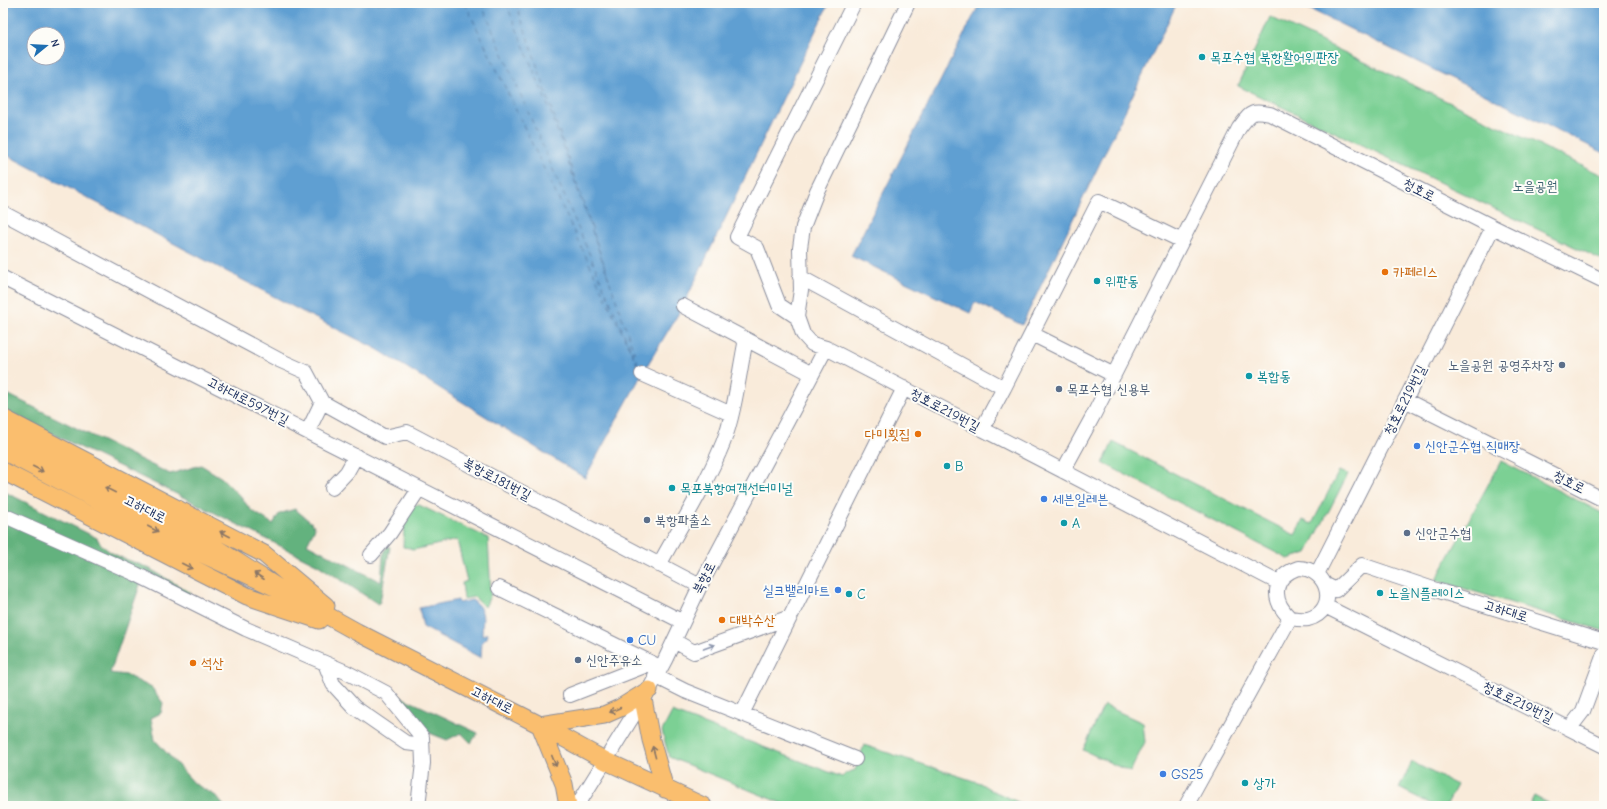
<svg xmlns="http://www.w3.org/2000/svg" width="1607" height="809" font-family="'Comic Neue','Poor Story',sans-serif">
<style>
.green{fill:#7bd094;stroke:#4b8079}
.forest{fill:#64b27e;stroke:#40706e}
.water{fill:#5f9fd2;stroke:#3d6798;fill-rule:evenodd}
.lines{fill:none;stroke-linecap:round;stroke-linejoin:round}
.ferry{stroke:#365c8c;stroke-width:1;stroke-dasharray:5 4;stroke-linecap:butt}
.minor-casing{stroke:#8a8d9c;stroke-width:16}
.major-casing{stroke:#8a8d9c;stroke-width:19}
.minor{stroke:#fff;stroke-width:14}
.major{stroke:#fabe6e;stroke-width:17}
.oneway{stroke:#8a7666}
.oneway2{stroke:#8d97ae}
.culture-dot{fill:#0f9aa8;stroke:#fdfcf7;stroke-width:1.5}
.food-dot{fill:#e8710a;stroke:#fdfcf7;stroke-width:1.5}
.service-dot{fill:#5c6f8a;stroke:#fdfcf7;stroke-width:1.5}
.shop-dot{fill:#3f7fe0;stroke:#fdfcf7;stroke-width:1.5}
.labels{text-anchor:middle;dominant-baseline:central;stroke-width:4;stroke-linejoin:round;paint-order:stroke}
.culture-label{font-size:14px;fill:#0d838f;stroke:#fdfcf7;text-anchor:start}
.park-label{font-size:14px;fill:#385f6e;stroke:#fdfcf7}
.street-label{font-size:14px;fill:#1b2f5e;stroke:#fdfcf7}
.food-label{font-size:14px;fill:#c56008;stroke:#fdfcf7;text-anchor:start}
.service-label{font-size:14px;fill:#4e5e75;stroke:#fdfcf7;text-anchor:start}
.shop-label{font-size:14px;fill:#366cbe;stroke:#fdfcf7;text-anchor:start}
</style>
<rect width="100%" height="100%" fill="#fdfcf7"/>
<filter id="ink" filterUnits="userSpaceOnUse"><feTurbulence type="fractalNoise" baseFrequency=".025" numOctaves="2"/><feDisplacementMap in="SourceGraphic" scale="8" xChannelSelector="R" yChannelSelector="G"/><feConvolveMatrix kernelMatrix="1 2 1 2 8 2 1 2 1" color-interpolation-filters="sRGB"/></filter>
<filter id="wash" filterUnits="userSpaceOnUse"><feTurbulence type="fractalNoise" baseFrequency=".012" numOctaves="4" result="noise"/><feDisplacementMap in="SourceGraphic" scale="16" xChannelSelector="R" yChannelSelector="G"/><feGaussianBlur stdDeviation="0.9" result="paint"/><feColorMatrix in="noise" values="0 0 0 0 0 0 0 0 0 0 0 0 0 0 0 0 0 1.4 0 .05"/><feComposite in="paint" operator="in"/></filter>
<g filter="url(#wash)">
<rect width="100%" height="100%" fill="#f9ebda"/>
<path class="green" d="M 1270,17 L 1604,176 L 1604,261 L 1238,86 Z
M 1113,442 L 1295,535 L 1303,520 L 1312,524 L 1339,471 L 1348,474 L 1307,553 L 1288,559 L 1103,463 Z
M 1501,461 L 1604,514 L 1604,631 L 1436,580 Z
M 413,505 L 419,505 L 488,538 L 491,594 L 485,607 L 474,597 L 464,599 L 462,583 L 467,581 L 457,540 L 413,550 L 410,548 L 403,547 L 404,528 L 403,520 Z
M 1104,705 L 1143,723 L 1145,742 L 1130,772 L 1083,750 Z
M 672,712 L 842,777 L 846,773 L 855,770 L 864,745 L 980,783 L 991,790 L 1027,806 L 788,806 L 669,757 L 662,731 Z
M 1412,762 L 1457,785 L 1446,806 L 1435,806 L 1399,788 Z
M 1534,796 L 1553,806 L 1529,806 Z"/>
<path class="forest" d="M 3,394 L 7,394 L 170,474 L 201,465 L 222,478 L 239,495 L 251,510 L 273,524 L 279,514 L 295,509 L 313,524 L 315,528 L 307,544 L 381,582 L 383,555 L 387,546 L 390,547 L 380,602 L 378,604 L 318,565 L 193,502 L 3,410 Z
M 3,491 L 97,538 C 107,557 133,560 150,569 C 164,577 177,585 191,593 L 188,597 L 3,511 Z
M 3,518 L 141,582 L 110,673 L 126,675 L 152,688 L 163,703 L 161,713 L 151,718 L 155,740 L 195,784 L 216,796 L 224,806 L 3,806 Z
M 397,695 L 478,733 L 471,743 L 461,733 L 447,740 L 422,730 L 396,701 Z"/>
<path class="water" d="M 3,3 L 829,3 L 683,306 L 642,374 L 585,478 L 375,348 L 305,313 L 3,153 ZM 34,34 L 58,34 L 58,58 L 34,58 Z
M 980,3 L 1177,3 L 1022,325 L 975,302 L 970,313 L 851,256 Z
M 1297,3 L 1604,3 L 1604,153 Z
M 458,600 L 459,603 L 472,600 C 487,611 482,618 482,636 L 488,633 L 487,638 L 482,642 L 481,658 L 423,627 L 419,608 Z"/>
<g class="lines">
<path class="ferry" d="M 465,3 L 639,368
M 481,3 L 634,357
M 506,3 L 551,113 L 640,369
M 516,3 L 609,279"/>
</g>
</g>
<g filter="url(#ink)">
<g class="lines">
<g class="minor-casing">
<path id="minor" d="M 908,3 L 817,191 L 803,227 L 800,248 L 801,290 L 797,317 L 803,334 L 812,344 L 826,348 L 1279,583
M 3,213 L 279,360 L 306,372 L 322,402
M 800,277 L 1004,388
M 3,278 L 683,622
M 683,306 L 812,374
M 797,317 L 779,305 L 757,248 L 737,237 L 854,3
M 1032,334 L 1114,375
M 642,374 L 731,414
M 1405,400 L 1604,500
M 982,429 L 1004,388 L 1099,201 L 1182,241
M 308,431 L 322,402 L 385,437 L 407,432 L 700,586
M 1063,471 L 1093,416 L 1239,128 C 1251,113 1250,110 1270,114 L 1493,227 L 1604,281
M 332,488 L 347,472 L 356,456
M 3,515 L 136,574 L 246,629 L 325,663 L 333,684 L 354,707 L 406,743 L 422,745
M 371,555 L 390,533 L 419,489
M 659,565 C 681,525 706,485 723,443 C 735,412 739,373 746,339
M 1298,568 C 1330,568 1339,611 1308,619 C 1302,620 1296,619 1290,618 C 1271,600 1272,577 1298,568 Z
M 1317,574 L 1493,227
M 1326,585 L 1336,590 L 1362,565 L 1436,590 L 1604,642
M 499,588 L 660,667
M 1325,606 L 1604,746
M 674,641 L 694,652 L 790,617
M 325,663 L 346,672 L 386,693 L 422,737 L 423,763 L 418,806
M 655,676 L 685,691 L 855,759
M 570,695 L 652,663
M 742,714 L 904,388
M 1570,728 L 1583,711 L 1604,654
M 577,806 L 649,690 L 665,660 L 700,586 L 826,348
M 1186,806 L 1290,618"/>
</g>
<g class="major-casing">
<path id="major" d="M 3,418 L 264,554 L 326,606
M 3,435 L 194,534 L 283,591 L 187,547 L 3,451
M 3,471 L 247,596 L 319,620
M 283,591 L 357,632 L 540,725 L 606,761 L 703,806
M 643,699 L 651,740 L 665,789
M 568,806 L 564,784 L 540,725 L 604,715 L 620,708 L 649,690"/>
</g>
<use href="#minor" class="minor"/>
<use href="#major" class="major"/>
</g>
<defs><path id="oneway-shaft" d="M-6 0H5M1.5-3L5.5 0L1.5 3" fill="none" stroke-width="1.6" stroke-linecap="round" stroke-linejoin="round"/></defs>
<g class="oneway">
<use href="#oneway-shaft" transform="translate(38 469) rotate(27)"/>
<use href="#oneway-shaft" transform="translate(110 490) rotate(-153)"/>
<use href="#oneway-shaft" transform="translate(153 529) rotate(28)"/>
<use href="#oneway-shaft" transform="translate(225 534) rotate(-153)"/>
<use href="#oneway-shaft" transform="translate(187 566) rotate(27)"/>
<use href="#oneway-shaft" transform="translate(259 576) rotate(-147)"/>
<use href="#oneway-shaft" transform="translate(615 710) rotate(155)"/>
<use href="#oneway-shaft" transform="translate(654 752) rotate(-105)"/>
<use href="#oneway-shaft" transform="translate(554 761) rotate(68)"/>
</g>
<use class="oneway2" href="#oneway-shaft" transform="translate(709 647) rotate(-20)"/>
</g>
<g class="culture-dot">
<circle cx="1202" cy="57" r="4"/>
<circle cx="1097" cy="281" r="4"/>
<circle cx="1249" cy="376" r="4"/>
<circle cx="947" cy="466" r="4"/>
<circle cx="672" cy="488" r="4"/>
<circle cx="1064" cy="523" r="4"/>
<circle cx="1380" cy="593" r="4"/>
<circle cx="849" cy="594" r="4"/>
<circle cx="1245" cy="783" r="4"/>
</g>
<g class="food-dot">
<circle cx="1385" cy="272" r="4"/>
<circle cx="918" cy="434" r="4"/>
<circle cx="722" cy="620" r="4"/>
<circle cx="193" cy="663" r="4"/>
</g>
<g class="service-dot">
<circle cx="1562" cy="365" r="4"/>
<circle cx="1059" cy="389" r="4"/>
<circle cx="647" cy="520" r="4"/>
<circle cx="1407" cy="533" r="4"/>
<circle cx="578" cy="660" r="4"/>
</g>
<g class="shop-dot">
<circle cx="1417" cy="446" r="4"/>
<circle cx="1044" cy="499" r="4"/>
<circle cx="838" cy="590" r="4"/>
<circle cx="630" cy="640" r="4"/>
<circle cx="1163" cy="774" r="4"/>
</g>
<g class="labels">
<g class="culture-label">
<text x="1210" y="57">목포수협 북항활어위판장</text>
<text x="1105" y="281">위판동</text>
<text x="1257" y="376">복합동</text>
<text x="955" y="466">B</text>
<text x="680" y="488">목포북항여객선터미널</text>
<text x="1072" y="523">A</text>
<text x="1388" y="593">노을N플레이스</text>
<text x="857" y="594">C</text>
<text x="1253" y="783">상가</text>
</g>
<g class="park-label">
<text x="1535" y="186">노을공원</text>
</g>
<g class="street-label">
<text transform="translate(1419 190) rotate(27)">청호로</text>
<text transform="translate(1405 400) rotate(-63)">청호로219번길</text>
<text transform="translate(248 401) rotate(27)">고하대로597번길</text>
<text transform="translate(945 410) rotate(28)">청호로219번길</text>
<text transform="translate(497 479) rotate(28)">북항로181번길</text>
<text transform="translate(1569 482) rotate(27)">청호로</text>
<text transform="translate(145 509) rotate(27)">고하대로</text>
<text transform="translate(704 578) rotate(-63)">북항로</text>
<text transform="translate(1506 611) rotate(17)">고하대로</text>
<text transform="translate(492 700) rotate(27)">고하대로</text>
<text transform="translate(1518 702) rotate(26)">청호로219번길</text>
</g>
<g class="food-label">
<text x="1393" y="272">카페리스</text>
<text x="910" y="434" text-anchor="end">다미횟집</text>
<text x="730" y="620">대박수산</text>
<text x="201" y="663">석산</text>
</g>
<g class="service-label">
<text x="1554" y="365" text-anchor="end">노을공원 공영주차장</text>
<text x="1067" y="389">목포수협 신용부</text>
<text x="655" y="520">북항파출소</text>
<text x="1415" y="533">신안군수협</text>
<text x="586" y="660">신안주유소</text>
</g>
<g class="shop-label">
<text x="1425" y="446">신안군수협 직매장</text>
<text x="1052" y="499">세븐일레븐</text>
<text x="830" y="590" text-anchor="end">실크밸리마트</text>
<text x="638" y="640">CU</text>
<text x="1171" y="774">GS25</text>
</g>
</g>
<rect width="1607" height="809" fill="none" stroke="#fdfcf7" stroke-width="16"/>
<g transform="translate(46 46) rotate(72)"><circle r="19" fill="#fdfcf7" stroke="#a3aaba"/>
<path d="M0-3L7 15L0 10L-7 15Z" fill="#1f6fb2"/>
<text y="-6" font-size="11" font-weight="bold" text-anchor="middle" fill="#1b2f5e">N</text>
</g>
</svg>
